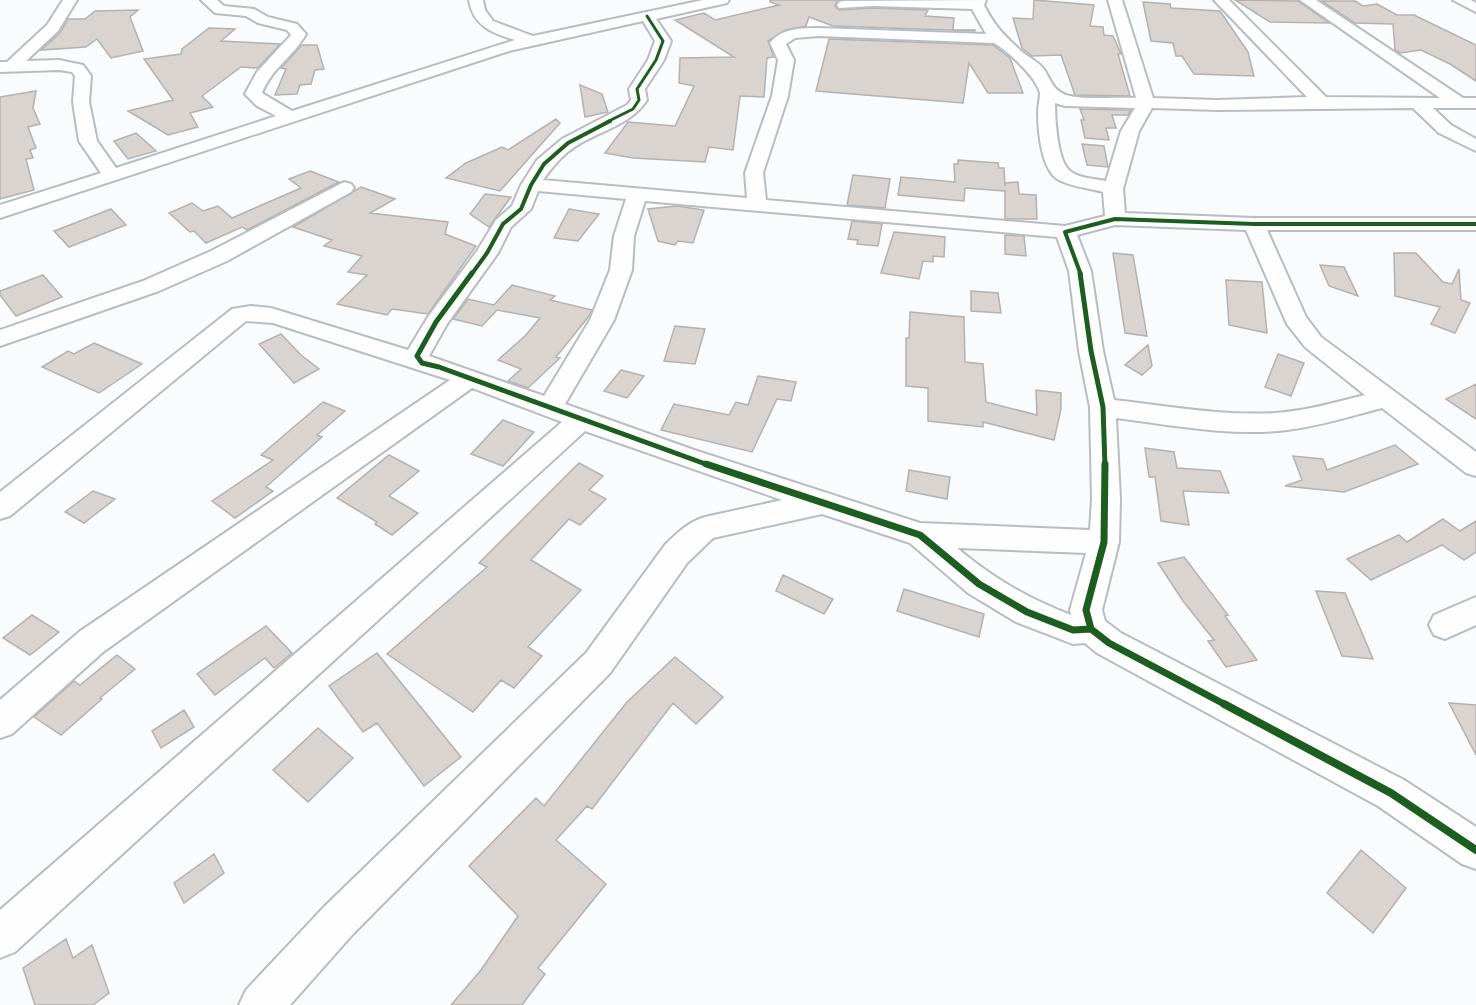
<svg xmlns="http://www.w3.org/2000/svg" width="1476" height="1005" font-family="Literata,serif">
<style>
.building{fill:#d9d4d0;stroke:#b4b1af;stroke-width:1.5}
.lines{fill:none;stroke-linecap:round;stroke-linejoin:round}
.minor-casing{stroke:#b8bdc1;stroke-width:4}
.minor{fill:#fefeff;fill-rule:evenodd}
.cycleway-far4-casing{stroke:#fff;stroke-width:5}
.cycleway-far3-casing{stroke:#fff;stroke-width:6}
.cycleway-far2-casing{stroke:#fff;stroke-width:8}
.cycleway-far1-casing{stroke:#fff;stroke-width:10}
.cycleway-casing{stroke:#fff;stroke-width:12}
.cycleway-far4{stroke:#1b5e20;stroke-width:3}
.cycleway-far3{stroke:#1b5e20;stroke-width:4}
.cycleway-far2{stroke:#1b5e20;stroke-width:5}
.cycleway-far1{stroke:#1b5e20;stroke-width:7}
.cycleway{stroke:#1b5e20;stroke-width:8}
</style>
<rect width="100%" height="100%" fill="#f9fbfd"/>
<path class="building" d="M 770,0 L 838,0 L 835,6 L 839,10 L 873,8 L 928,10 L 925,16 L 954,18 L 953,30 L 975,30 L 975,31 L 833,26 L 809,17 L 806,26 L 785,30 L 768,41 L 774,57 L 767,58 L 764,97 L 740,96 L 733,150 L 709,147 L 705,162 L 633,158 L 605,153 L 628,122 L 675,126 L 694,86 L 679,83 L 680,58 L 734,57 L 675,20 L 704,13 L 715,20 L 779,5 L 770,2 Z
M 1034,0 L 1094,5 L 1090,26 L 1103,27 L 1104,35 L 1113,36 L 1121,54 L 1118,54 L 1130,96 L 1075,95 L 1061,55 L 1032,56 L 1022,48 L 1013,18 L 1033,19 Z
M 1235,0 L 1298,1 L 1329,23 L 1270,22 Z
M 1322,1 L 1355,1 L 1363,6 L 1377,4 L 1397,15 L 1414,15 L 1476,45 L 1476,81 L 1450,64 L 1421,50 L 1400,53 L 1395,50 L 1393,24 L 1355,23 Z
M 1143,2 L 1170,4 L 1171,8 L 1220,11 L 1248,52 L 1254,76 L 1194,74 L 1182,56 L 1176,56 L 1173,43 L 1151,41 Z
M 138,10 L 130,17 L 143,51 L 111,58 L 97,39 L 86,47 L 41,50 L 60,33 L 68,19 L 85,19 L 95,11 Z
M 209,28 L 235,29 L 221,41 L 280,44 L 258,68 L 241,67 L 202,96 L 213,107 L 190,113 L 198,127 L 168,135 L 128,111 L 173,100 L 144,59 L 181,54 L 182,49 Z
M 829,39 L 993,45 L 1010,58 L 1023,93 L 988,93 L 969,63 L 963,103 L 816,91 Z
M 302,45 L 317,45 L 324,69 L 315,70 L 311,84 L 300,85 L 297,94 L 275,95 L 286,69 L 281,68 Z
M 580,85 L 602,94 L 608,112 L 585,117 Z
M 36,91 L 33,108 L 40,124 L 28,127 L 36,148 L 30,150 L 33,158 L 26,159 L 34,190 L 0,199 L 0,97 Z
M 1080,109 L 1131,110 L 1128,115 L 1112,115 L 1116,128 L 1106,128 L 1109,140 L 1085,138 L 1081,120 L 1084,120 Z
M 556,119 L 560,123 L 500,191 L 446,178 L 466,163 L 502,147 L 508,150 Z
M 136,133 L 156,151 L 128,159 L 114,141 Z
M 1082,144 L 1104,146 L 1108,167 L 1087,165 Z
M 958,160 L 998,163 L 999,168 L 1004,168 L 1005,186 L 1005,183 L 1018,182 L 1019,194 L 1036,195 L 1037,219 L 1005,219 L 1005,191 L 965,188 L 964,201 L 898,195 L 901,177 L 955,182 L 954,164 L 958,164 Z
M 310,171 L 339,182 L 247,230 L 242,227 L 206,243 L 194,231 L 190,232 L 169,213 L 192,203 L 203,211 L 218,206 L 232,218 L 301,188 L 289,179 Z
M 853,175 L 890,179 L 885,208 L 847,205 Z
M 361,187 L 395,199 L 370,213 L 448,222 L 445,234 L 476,246 L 428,314 L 392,309 L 387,315 L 337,304 L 367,275 L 348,272 L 362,256 L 324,246 L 332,240 L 293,227 Z
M 485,194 L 511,197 L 489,227 L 470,214 Z
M 677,206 L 704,210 L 693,243 L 678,241 L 675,245 L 658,241 L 648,209 Z
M 111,209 L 126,225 L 69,247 L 54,231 Z
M 569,209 L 599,214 L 578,241 L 554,238 Z
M 852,221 L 882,224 L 878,246 L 857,244 L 858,240 L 848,239 Z
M 894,232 L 945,237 L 944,257 L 933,256 L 933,262 L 923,261 L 919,279 L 881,273 Z
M 1005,235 L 1024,236 L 1026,256 L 1005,254 Z
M 1113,253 L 1133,255 L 1147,336 L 1125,333 Z
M 1394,253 L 1416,253 L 1443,282 L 1452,284 L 1459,269 L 1461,300 L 1470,303 L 1455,333 L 1431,324 L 1440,307 L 1395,296 Z
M 1320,265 L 1344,267 L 1358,296 L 1329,286 Z
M 43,275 L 62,297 L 16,316 L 0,295 L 0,291 Z
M 1226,280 L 1262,282 L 1267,333 L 1229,325 Z
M 512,285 L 555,296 L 550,300 L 592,310 L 589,316 L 556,357 L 560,358 L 528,388 L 508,381 L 521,369 L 498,360 L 525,336 L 540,318 L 497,310 L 482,326 L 453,319 L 468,299 L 494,305 Z
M 971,291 L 998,293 L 1001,313 L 971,311 Z
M 910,312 L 964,317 L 965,362 L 983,364 L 986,402 L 1037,415 L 1036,390 L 1061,393 L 1061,409 L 1054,440 L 983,422 L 983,427 L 928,421 L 928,388 L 906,386 L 906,338 L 909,338 Z
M 675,326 L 705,329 L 695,364 L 664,361 Z
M 281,334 L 301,355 L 319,369 L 294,383 L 259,344 Z
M 94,343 L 142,364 L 99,393 L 42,367 L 68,351 L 74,354 Z
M 1148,345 L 1152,366 L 1142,375 L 1125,365 Z
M 1278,354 L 1304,363 L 1291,396 L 1265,387 Z
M 621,370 L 644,376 L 627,398 L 604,391 Z
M 758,376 L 796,382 L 791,401 L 777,399 L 752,452 L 661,430 L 674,404 L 729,415 L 736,402 L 748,405 Z
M 1476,384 L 1476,419 L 1446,399 Z
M 323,402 L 345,411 L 317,435 L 322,437 L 266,487 L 273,491 L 235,518 L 212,501 L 273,460 L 261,455 Z
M 503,420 L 534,432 L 503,466 L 471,454 Z
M 1395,445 L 1418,464 L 1344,492 L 1285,486 L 1302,480 L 1293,456 L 1323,459 L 1327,470 Z
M 1145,448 L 1174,452 L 1177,468 L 1220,471 L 1229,493 L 1183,491 L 1189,525 L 1161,521 L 1155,477 L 1149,477 Z
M 389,455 L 419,471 L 389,496 L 418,513 L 392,535 L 375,524 L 377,522 L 337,498 Z
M 579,463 L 603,476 L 589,490 L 606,499 L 580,525 L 569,519 L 531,560 L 581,590 L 528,647 L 542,656 L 514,688 L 501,680 L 473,712 L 387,654 L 487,567 L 479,563 Z
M 909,470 L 950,477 L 947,499 L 906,491 Z
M 93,491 L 115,499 L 84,523 L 65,512 Z
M 1443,519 L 1460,531 L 1476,521 L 1476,552 L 1464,560 L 1442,545 L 1371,580 L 1347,559 L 1399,535 L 1407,542 Z
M 1184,557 L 1228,615 L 1225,616 L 1257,660 L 1226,667 L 1208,641 L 1214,640 L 1183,601 L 1158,563 Z
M 783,575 L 833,599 L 824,614 L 776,591 Z
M 904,589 L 984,614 L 979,637 L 897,611 Z
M 1316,591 L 1345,593 L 1373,659 L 1342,656 Z
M 32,615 L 59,632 L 30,655 L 3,638 Z
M 266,626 L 292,653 L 274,668 L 265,658 L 215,695 L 197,674 Z
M 377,653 L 461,757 L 424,786 L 377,723 L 363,732 L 329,686 Z
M 117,655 L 135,669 L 100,698 L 102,699 L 61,735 L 34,717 L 74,681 L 80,685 Z
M 675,657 L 723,697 L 696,724 L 673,703 L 592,809 L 587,806 L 556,840 L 606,884 L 538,968 L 545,974 L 522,1005 L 451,1005 L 481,970 L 518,916 L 469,866 L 536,798 L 544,806 L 627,702 Z
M 1449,703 L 1476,705 L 1476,755 Z
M 184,710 L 194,727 L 161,748 L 152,731 Z
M 318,728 L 353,758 L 308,802 L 273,770 Z
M 1361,850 L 1406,888 L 1373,933 L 1327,893 Z
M 214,854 L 224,873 L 184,903 L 174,883 Z
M 66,939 L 73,958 L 92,945 L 109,993 L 93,1005 L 35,1005 L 23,968 Z"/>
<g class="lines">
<g class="minor-casing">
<path id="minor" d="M 63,0 L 77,0 L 58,31 L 26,61 L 59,60 L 83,65 L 91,76 L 89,102 L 97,141 L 116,168 L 276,116 L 257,106 L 245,94 L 257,72 L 291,35 L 287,30 L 258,23 L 246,16 L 215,13 L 201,0 L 217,0 L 224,6 L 254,9 L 268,17 L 297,24 L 306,34 C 294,56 271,69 262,93 L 292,111 L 515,40 C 492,33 473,26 469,0 L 483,0 L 485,10 L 493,21 L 533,36 L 703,0 L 729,0 L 727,3 L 656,19 L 671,41 L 664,60 L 645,89 L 647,100 C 632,124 600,131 576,146 C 563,154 552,167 543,180 L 747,198 L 745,173 L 772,96 L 778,60 L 770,43 C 782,28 801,28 819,28 L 986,34 L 972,9 L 873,6 L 839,8 L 837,5 L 839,2 L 844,1 L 986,0 L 984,5 C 995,27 1004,35 1021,51 C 1028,57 1037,61 1043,68 C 1051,79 1052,90 1066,95 C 1081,100 1118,97 1136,98 L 1108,0 L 1122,0 L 1153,98 L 1217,100 L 1307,97 L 1214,0 L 1229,0 L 1326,97 L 1440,98 L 1300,0 L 1316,0 L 1463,98 L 1476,98 L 1476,108 L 1433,108 L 1451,125 L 1476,139 L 1476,151 L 1439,133 L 1413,108 L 1217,110 L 1152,108 L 1139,131 L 1123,189 L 1125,213 L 1254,218 L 1476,218 L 1476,230 L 1267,230 L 1306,317 L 1321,337 L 1476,452 L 1476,476 L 1466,473 L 1382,408 C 1351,416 1320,426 1287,430 C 1231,437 1172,425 1116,418 L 1120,499 L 1119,542 L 1102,610 L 1105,621 L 1121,633 L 1404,780 L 1476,827 L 1476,869 L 1462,864 L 1378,806 L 1097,653 L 1085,643 L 1073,644 L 1016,622 L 968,593 L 910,543 L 822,514 L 713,538 L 687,563 L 610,673 L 352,935 L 290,1005 L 239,1005 L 246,990 L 324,907 L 586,653 L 665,545 C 677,533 688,522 705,517 L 782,500 L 585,431 L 15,952 L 0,958 L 0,910 L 562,422 L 472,388 L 103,652 L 12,734 L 0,738 L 0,700 L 79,632 L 450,380 L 273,323 L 246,321 L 10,516 L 0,519 L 0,492 L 232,309 L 251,306 L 271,308 L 408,350 L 428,317 L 477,251 L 496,220 L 512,206 L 521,185 L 537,160 L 562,139 L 627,105 L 631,100 L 629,89 L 648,60 L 655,41 L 643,21 L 509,51 L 0,218 L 0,205 L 101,173 L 79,141 L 73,102 L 75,76 L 72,72 L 59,70 L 0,72 L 0,62 L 7,62 L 47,25 ZM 819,36 L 994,43 C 1007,50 1037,78 1040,93 C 1040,99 1038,106 1038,112 C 1038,129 1041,171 1059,180 C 1072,187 1089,188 1103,192 L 1105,216 L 1065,226 L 766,200 L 763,173 L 788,96 L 794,60 L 786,44 L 795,38 ZM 1055,103 L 1065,106 L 1135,108 L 1121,131 L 1106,181 C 1095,179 1078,178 1070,171 C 1057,161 1055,118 1055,103 ZM 538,191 L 626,199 L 614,236 L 610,270 L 590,320 L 544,396 L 429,356 L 447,324 L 498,253 L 511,227 L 531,209 ZM 645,201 L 1057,237 L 1069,271 L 1079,351 L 1090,407 L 1092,499 L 1090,530 L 920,523 L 694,450 L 565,404 L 614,320 L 632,270 L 634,236 ZM 1115,225 L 1246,230 L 1287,324 L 1305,347 L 1365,395 C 1336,402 1306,411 1275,413 C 1221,416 1167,406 1114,400 L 1103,351 L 1091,271 L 1077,235 ZM 957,548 L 1086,553 L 1070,610 L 1071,615 C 1027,598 993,578 957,548 Z
M 1453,0 L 1471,0 L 1476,3 L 1476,12 Z
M 344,182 L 351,184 L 354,188 L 351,192 L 227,261 L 159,291 L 0,346 L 0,330 L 143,281 L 211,251 Z
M 1476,597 L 1476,625 L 1445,639 L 1434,635 L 1429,625 L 1434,615 Z"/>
</g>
<use href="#minor" class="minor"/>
<g class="cycleway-far4-casing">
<path id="cycleway-far4" d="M 607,122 L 633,109 L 639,100 L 637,89 L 656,60 L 663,41 L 647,16"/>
</g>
<g class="cycleway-far3-casing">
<path id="cycleway-far3" d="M 471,275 L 487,253 L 503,224 L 521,209 L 531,185 L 544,164 L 568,143 L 610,121
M 1081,275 L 1065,232 L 1115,219 L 1254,224 L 1476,224"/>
</g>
<g class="cycleway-far2-casing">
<path id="cycleway-far2" d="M 472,273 L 436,322 L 417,356 L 422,363 L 439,367 L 711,466
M 1080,273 L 1091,351 L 1103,407 L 1105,466"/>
</g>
<g class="cycleway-far1-casing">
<path id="cycleway-far1" d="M 706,464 L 920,535 L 979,584 L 1027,612 L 1073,630 L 1091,629
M 1105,464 L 1104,542 L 1086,610 L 1091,629 L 1109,643 L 1226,705"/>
</g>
<g class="cycleway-casing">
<path id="cycleway" d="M 1224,704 L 1391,793 L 1476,850"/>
</g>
<use href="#cycleway-far4" class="cycleway-far4"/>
<use href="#cycleway-far3" class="cycleway-far3"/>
<use href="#cycleway-far2" class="cycleway-far2"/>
<use href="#cycleway-far1" class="cycleway-far1"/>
<use href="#cycleway" class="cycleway"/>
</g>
</svg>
